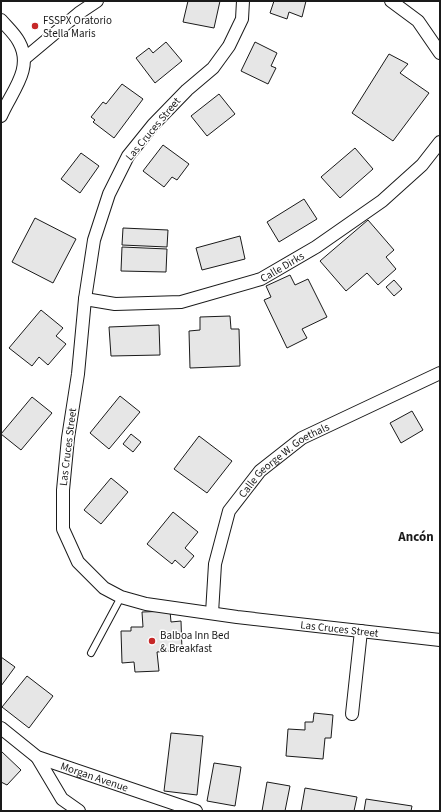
<svg xmlns="http://www.w3.org/2000/svg" width="441" height="812" font-family="'Source Sans 3',sans-serif">
<style>
.building{fill:#e6e6e6;stroke:#1a1a1a}
.lines{fill:none;stroke-linecap:round;stroke-linejoin:round}
.service-casing{stroke:#1a1a1a;stroke-width:8}
.minor-casing{stroke:#1a1a1a;stroke-width:14}
.service{stroke:#fff;stroke-width:6}
.minor{stroke:#fff;stroke-width:12}
.poi-dot{fill:#c62828;stroke:#fff;stroke-width:1.5}
.labels{text-anchor:middle;dominant-baseline:central;stroke-width:3;stroke-linejoin:round;paint-order:stroke}
.poi-label{font-size:11px;fill:#1a1a1a;stroke:#fff;text-anchor:start}
.street-label{font-size:11px;fill:#1a1a1a;stroke:#fff}
.quarter-label{font-size:13px;font-weight:bold;fill:#1a1a1a;stroke:#fff}
</style>
<rect width="100%" height="100%" fill="#fff"/>
<path class="building" d="M 188,1 L 220,1 L 214,28 L 183,22 Z
M 274,1 L 306,1 L 302,17 L 289,12 L 287,19 L 270,13 Z
M 166,42 L 182,61 L 155,83 L 136,58 L 149,48 L 153,53 Z
M 255,42 L 277,53 L 271,66 L 276,68 L 268,84 L 241,71 Z
M 389,54 L 408,64 L 400,73 L 429,93 L 393,141 L 352,113 Z
M 122,84 L 143,99 L 114,138 L 93,122 L 95,120 L 91,117 L 103,102 L 106,104 Z
M 219,94 L 235,114 L 207,136 L 191,116 Z
M 163,145 L 189,164 L 177,180 L 172,177 L 164,187 L 143,171 Z
M 355,148 L 373,169 L 340,198 L 321,177 Z
M 81,153 L 99,166 L 80,193 L 61,179 Z
M 304,199 L 317,219 L 279,242 L 267,222 Z
M 35,218 L 76,239 L 53,283 L 12,262 Z
M 368,220 L 394,250 L 386,257 L 396,269 L 378,285 L 367,273 L 346,291 L 320,261 Z
M 123,228 L 168,230 L 167,247 L 122,245 Z
M 240,236 L 245,259 L 202,270 L 196,248 Z
M 122,247 L 167,249 L 166,272 L 121,271 Z
M 290,275 L 295,285 L 308,279 L 327,317 L 302,329 L 307,338 L 287,348 L 264,300 L 271,297 L 266,286 Z
M 394,280 L 402,289 L 394,296 L 386,287 Z
M 41,310 L 63,328 L 56,336 L 66,344 L 48,365 L 39,357 L 32,366 L 9,348 Z
M 230,316 L 231,329 L 239,329 L 240,366 L 190,368 L 189,331 L 200,330 L 200,317 Z
M 159,325 L 160,355 L 111,356 L 109,327 Z
M 120,396 L 140,412 L 109,449 L 90,433 Z
M 32,397 L 52,413 L 21,450 L 1,434 Z
M 412,411 L 423,430 L 401,443 L 390,423 Z
M 131,434 L 141,442 L 133,452 L 123,444 Z
M 199,436 L 232,461 L 207,493 L 174,469 Z
M 111,478 L 128,492 L 101,524 L 84,510 Z
M 173,512 L 198,532 L 185,548 L 194,556 L 184,568 L 175,560 L 172,564 L 147,544 Z
M 170,611 L 171,622 L 181,621 L 182,650 L 157,652 L 159,671 L 135,672 L 134,662 L 122,663 L 121,631 L 131,631 L 131,627 L 143,627 L 142,612 Z
M 1,657 L 15,667 L 1,686 Z
M 27,676 L 53,696 L 29,728 L 2,707 Z
M 314,713 L 333,715 L 331,738 L 325,738 L 323,759 L 286,756 L 288,729 L 305,730 L 305,722 L 313,722 Z
M 171,733 L 203,736 L 197,795 L 164,791 Z
M 1,751 L 21,770 L 7,785 L 1,782 Z
M 214,763 L 241,767 L 235,806 L 207,801 Z
M 267,782 L 290,786 L 285,811 L 262,811 Z
M 305,788 L 357,797 L 354,811 L 301,811 Z
M 366,799 L 412,806 L 411,811 L 364,811 Z"/>
<g class="lines">
<g class="service-casing">
<path id="service" d="M 91,653 L 121,597"/>
</g>
<g class="minor-casing">
<g id="minor">
<path id="s1" d="M 243,1 L 242,19 L 229,46 L 213,68 L 187,90 L 153,125 L 128,156 L 109,194 L 94,240 L 85,299 L 78,374 L 68,438 L 63,490 L 63,529 L 78,562 L 104,588 L 121,597 L 146,604 L 237,617 L 440,640"/>
<path d="M 391,1 L 418,21 L 440,53"/>
<path d="M 1,20 C 7,27 15,34 19,42 C 34,69 11,92 1,116"/>
<path d="M 24,59 L 79,13 L 97,1"/>
<path id="s2" d="M 85,299 L 115,304 L 181,302 L 261,279 L 316,247 L 382,201 L 422,165 L 440,142"/>
<path id="s3" d="M 212,613 L 215,564 L 229,511 L 260,471 L 302,438 L 440,373"/>
<path d="M 352,714 L 361,631"/>
<path id="s4" d="M 1,728 L 37,757 L 196,811"/>
<path d="M 37,757 L 62,799 L 79,811"/>
</g>
</g>
<use href="#service" class="service"/>
<use href="#minor" class="minor"/>
</g>
<g class="poi-dot">
<circle cx="35" cy="26" r="4"/>
<circle cx="152" cy="641" r="4"/>
</g>
<g class="labels">
<g class="poi-label">
<text x="43" y="20">FSSPX Oratorio<tspan x="43" dy="13">Stella Maris</tspan></text>
<text x="160" y="635">Balboa Inn Bed<tspan x="160" dy="13">&amp; Breakfast</tspan></text>
</g>
<g class="street-label">
<text transform="translate(153 129) rotate(-50)">Las Cruces Street</text>
<text stroke="none"><textPath href="#s2" startOffset="204">Calle Dirks</textPath></text>
<text transform="translate(68 447) rotate(-83)">Las Cruces Street</text>
<text stroke="none"><textPath href="#s3" startOffset="180">Calle George W. Goethals</textPath></text>
<text stroke="none"><textPath href="#s1" startOffset="893">Las Cruces Street</textPath></text>
<text stroke="none"><textPath href="#s4" startOffset="107">Morgan Avenue</textPath></text>
</g>
<g class="quarter-label">
<text x="416" y="537">Ancón</text>
</g>
</g>
<rect width="441" height="812" fill="none" stroke="#1a1a1a" stroke-width="4"/>
</svg>
